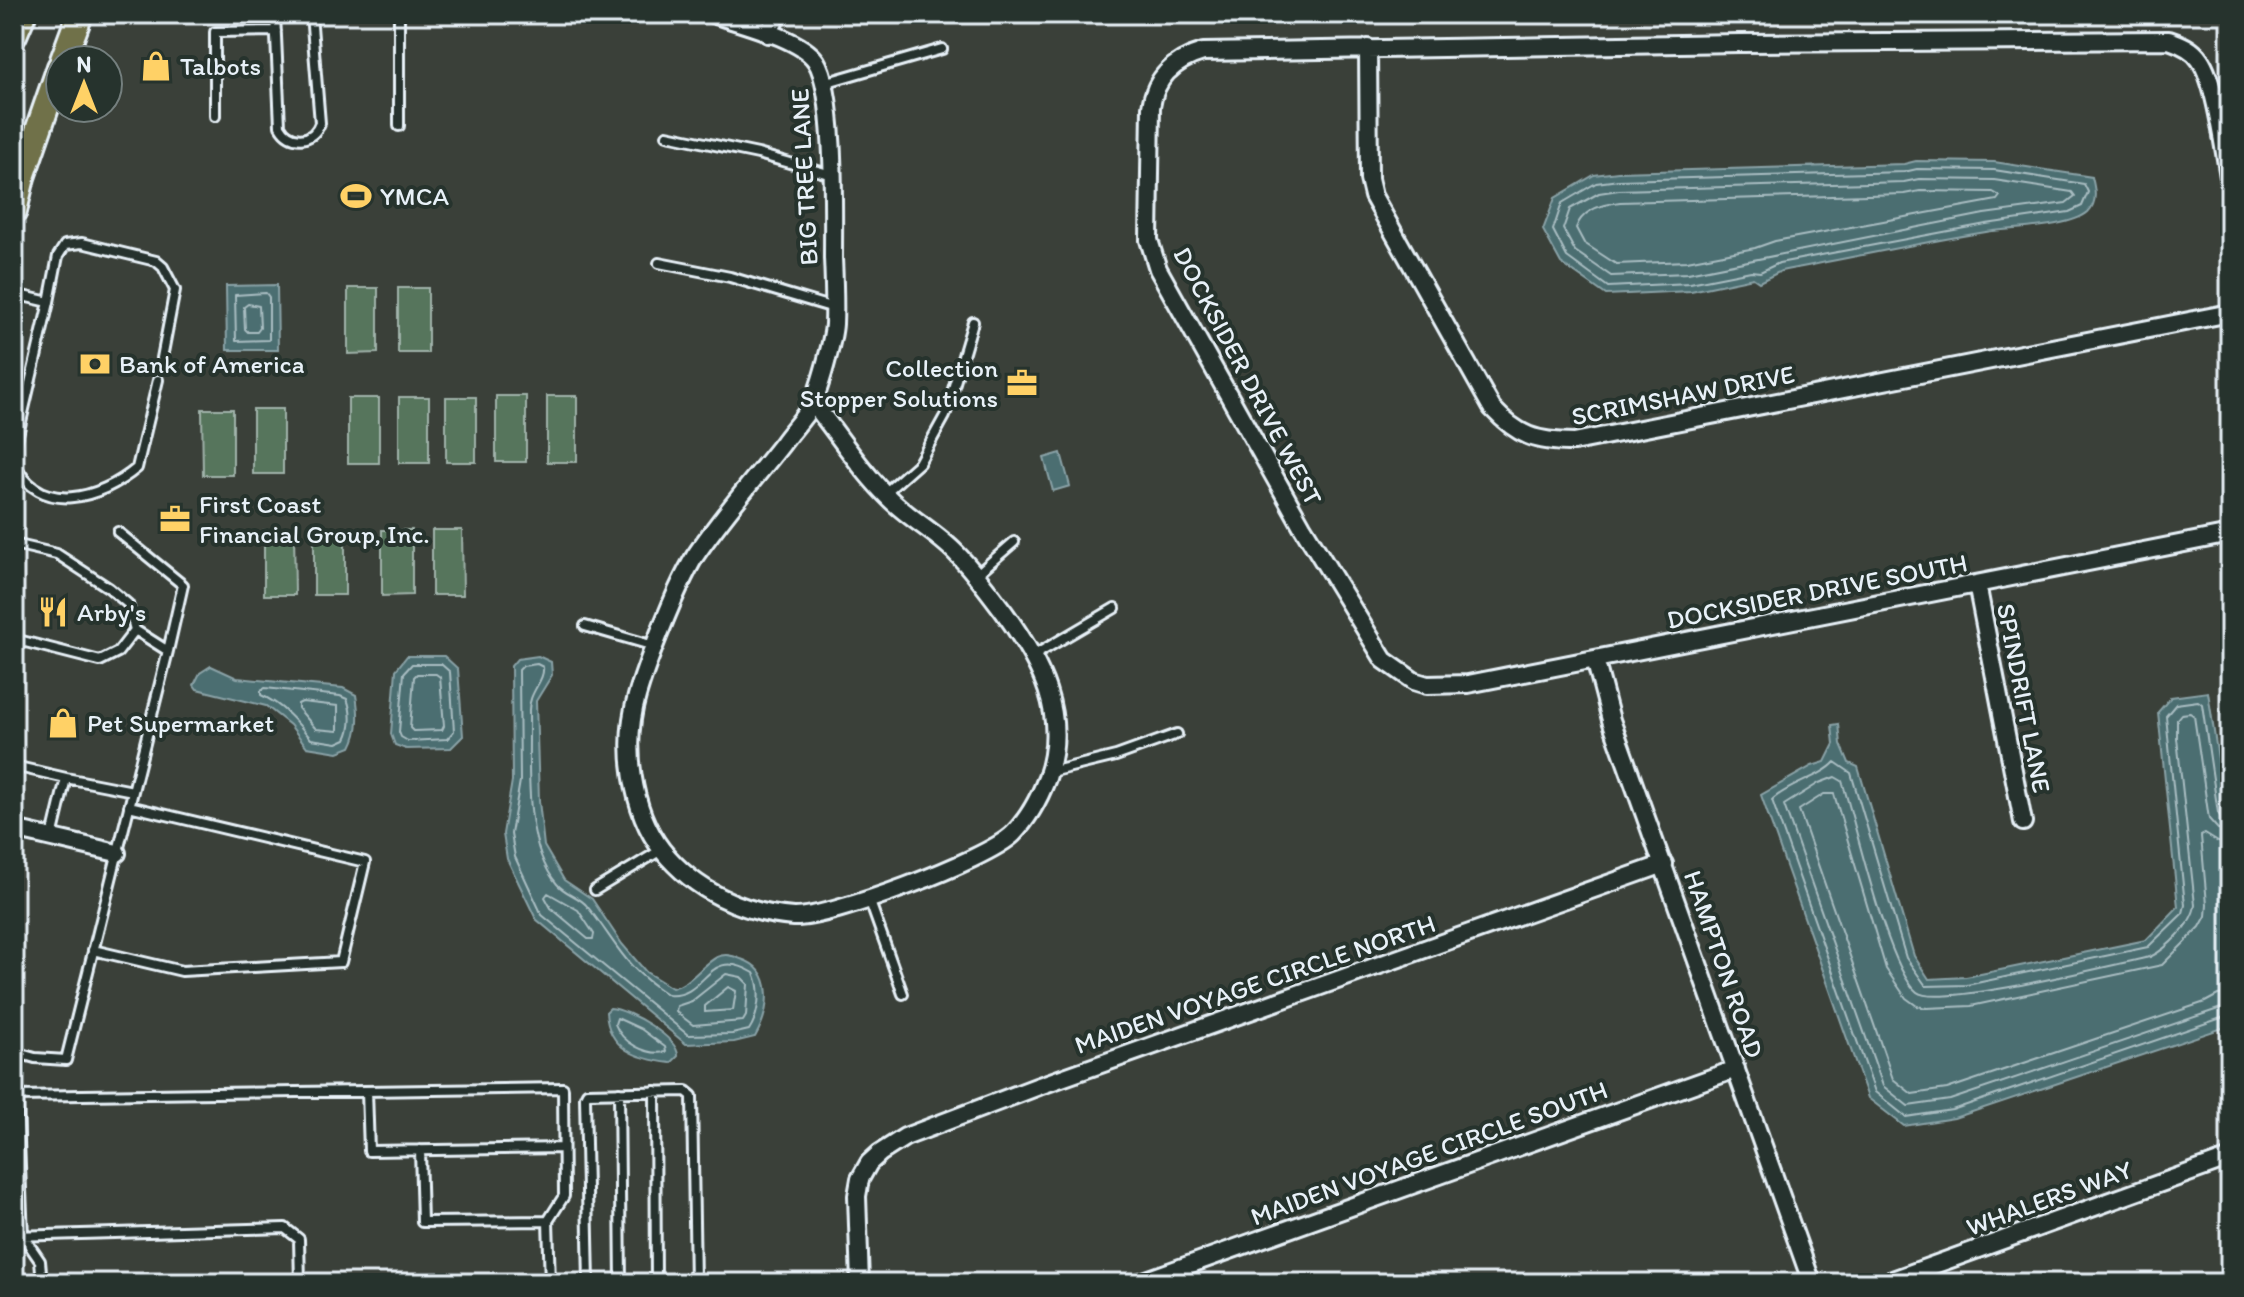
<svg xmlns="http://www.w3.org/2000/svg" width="2244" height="1297" font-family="Itim,sans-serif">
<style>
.green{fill:#57745c;stroke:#a0b2aa;stroke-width:2}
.water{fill:#4b6e71;stroke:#8aa2a7;stroke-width:2}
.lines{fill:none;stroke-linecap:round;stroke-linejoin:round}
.shore{stroke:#a9bdc2;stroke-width:2}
.lane-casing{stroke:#e8f1f8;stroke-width:14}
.street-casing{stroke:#e8f1f8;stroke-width:22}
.primary-casing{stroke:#e8f1f8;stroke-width:30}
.lane{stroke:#26332d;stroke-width:8}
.street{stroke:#26332d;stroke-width:16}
.primary{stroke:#6f714a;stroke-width:24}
.labels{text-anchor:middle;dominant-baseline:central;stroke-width:8;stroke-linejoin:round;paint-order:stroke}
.poi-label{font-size:26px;fill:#e8f1f8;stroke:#26332d;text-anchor:start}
.street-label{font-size:26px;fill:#e8f1f8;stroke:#26332d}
</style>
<rect width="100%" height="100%" fill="#3a4039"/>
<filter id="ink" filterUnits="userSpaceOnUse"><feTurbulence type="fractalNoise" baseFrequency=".0125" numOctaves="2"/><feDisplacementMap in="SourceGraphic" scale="16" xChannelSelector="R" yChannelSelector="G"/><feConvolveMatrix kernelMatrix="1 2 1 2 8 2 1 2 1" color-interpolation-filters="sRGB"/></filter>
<g filter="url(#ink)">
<path class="green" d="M 348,288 L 378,288 L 378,353 L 348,354 Z
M 398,288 L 428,288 L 428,353 L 398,353 Z
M 496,396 L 526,396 L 526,462 L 496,462 Z
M 547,396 L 577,396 L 577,462 L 547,462 Z
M 399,397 L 429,397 L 429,463 L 399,463 Z
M 446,397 L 476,397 L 476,462 L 446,462 Z
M 348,398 L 379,398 L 379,463 L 348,463 Z
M 202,409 L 233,409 L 233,475 L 203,475 Z
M 253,409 L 283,409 L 283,474 L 253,474 Z
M 345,529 L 345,595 L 314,595 L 314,530 Z
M 264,530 L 294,530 L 295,595 L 264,595 Z
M 382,530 L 412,530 L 412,595 L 382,596 Z
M 432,530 L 462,530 L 463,595 L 432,595 Z"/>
<path class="water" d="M 1916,161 L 1994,162 L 2092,177 C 2095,189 2098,202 2088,212 C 2070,228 2011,228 1986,232 C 1918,243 1849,258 1781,271 L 1759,282 L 1753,278 L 1691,291 L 1606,295 L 1561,263 L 1543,230 L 1555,198 L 1594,175 L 1618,172 L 1904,164 Z
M 277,285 L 278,350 L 227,350 L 226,286 Z
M 1061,453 L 1070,486 L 1053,491 L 1044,458 Z
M 407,656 L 444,656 L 458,669 L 463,736 L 451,748 L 406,749 L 395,745 L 391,734 L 396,670 Z
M 538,656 L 551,662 L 552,675 L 536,701 L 539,801 L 544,846 L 564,880 L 592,899 L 622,944 L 646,972 L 672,988 C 691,984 700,966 717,957 C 726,953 733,956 741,959 C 776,970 770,1011 755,1037 L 734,1042 L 686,1044 L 536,919 L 507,859 L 503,834 L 512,781 L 511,666 L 517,659 Z
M 211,666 L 237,678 L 343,688 L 356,695 C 359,713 360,730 351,747 L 338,752 L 307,747 L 290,725 L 266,706 L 197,689 L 194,685 L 200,673 Z
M 2208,692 L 2230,838 L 2230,1020 L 2223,1028 L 1954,1118 L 1904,1126 L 1868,1098 L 1761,795 L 1812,766 L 1825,762 L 1834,744 L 1832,725 L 1839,724 L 1841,744 L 1849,763 L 1858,767 L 1914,956 L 1929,979 L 1966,977 L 2146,940 L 2178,907 L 2158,712 L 2171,697 Z
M 610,1008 C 628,1009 678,1037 678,1056 L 671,1063 C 638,1059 608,1050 606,1012 Z"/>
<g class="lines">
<path class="shore" d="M 1917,169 L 1994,170 L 2084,184 L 2088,192 L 2082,206 L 2069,212 L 1986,224 L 1779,263 L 1760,272 L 1751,271 L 1690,283 L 1608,287 L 1567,257 L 1553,230 L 1562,203 L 1596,183 L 1619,180 L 1904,172 Z
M 1919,179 L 1994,180 L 2072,192 L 2075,196 L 2066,203 L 1984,214 L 1688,273 L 1611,276 L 1575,251 L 1563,229 L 1570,209 L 1599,193 L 1619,190 L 1904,182 Z
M 1920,191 L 1993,192 L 2000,196 L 1997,200 L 1775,241 L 1755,248 L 1687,261 L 1616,264 L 1584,243 L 1576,228 C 1582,210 1603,204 1620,202 L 1904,194 Z
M 266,293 L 269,297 L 269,340 L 236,341 L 235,295 Z
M 248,304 L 259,306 L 260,328 L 257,332 L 248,332 L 245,329 L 244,307 Z
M 412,664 L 441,664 L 450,672 L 454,731 L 447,739 L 408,741 L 401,737 L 399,732 L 404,673 Z
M 537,664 L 543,667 C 545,681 528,692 529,712 C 530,764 522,842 557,884 C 565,894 579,896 587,906 C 617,943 623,967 668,995 C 708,999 705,944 754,973 C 762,989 759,1015 749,1030 L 732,1034 L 688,1035 L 542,915 L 515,857 L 511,834 L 520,781 L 519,670 L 523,666 Z
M 417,674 L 436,674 L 440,677 L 444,726 L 442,730 L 413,731 L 410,728 L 414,677 Z
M 265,688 L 340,696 L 347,699 C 352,711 352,728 346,739 L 337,743 L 311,739 C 297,722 282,704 261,695 L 261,691 Z
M 302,702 L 338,706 L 338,731 L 316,729 L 298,708 L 298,704 Z
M 2230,821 L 2222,819 L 2218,813 L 2202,704 L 2198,701 L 2176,704 L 2166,716 L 2185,905 L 2183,913 L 2148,947 L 1967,985 L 1926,986 L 1906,958 L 1851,773 L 1835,762 C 1822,777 1788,784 1772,800 L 1875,1092 L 1906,1117 L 1952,1110 L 2230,1015
M 2230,831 L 2218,829 L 2209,819 L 2194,716 L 2190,713 L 2181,714 L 2177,719 L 2177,738 L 2195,905 C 2193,923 2167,949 2150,957 C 2116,964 1937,1009 1917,992 C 1887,967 1856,824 1842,781 L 1835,777 L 1819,783 L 1784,805 L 1883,1086 L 1908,1106 L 1950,1100 L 2230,1005
M 2230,843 L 2218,842 L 2205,834 L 2201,836 L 2207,904 L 2206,916 L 2200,927 L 2162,965 L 1971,1006 L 1927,1008 L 1917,1006 L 1906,998 L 1886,969 L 1834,794 L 1824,794 L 1799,810 L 1893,1079 L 1912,1094 L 1947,1089 L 2205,1002 L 2218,995 L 2230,993
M 548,893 L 578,910 L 594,934 L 593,939 L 588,939 L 551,908 L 545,897 Z
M 726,974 L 741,977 L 748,984 L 746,1016 L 743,1021 L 693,1025 L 676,1012 L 677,1006 L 692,1001 Z
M 728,987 L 736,991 L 733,1010 L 705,1012 L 705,1006 Z
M 617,1018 L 641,1029 L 665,1047 L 666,1052 C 647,1056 622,1043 615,1024 Z"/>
<g class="lane-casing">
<path id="lane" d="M 275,14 L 280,126 C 290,144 313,143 320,123 L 311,14
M 399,14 L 399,126
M 824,83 L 942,49
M 215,116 L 215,32 L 276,31
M 667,135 L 758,154 L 832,175
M 659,263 L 730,277 L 834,308
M 14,294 L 49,302 L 14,452
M 49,302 L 58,256 L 65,245 L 82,243 L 156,261 L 163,267 L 175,290 L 162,358
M 14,462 C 39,517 100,499 137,468 L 158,380
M 885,493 L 919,463 L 945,416 L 973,322
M 118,532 L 183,585 L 168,651
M 14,544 L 57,554 L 109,588 L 128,604 L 135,630 L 168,651 L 66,1060 L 35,1058 L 14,1052
M 976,575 L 1014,542
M 585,626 L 654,646
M 14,639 L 100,661 L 118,652 L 135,630
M 1033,656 L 1115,608
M 14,766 L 66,778
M 1050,772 L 1116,756 L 1177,734
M 52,837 L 66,778 L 133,791
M 595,890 L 661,850
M 869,899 L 903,994
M 93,950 L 182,971 L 341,962 L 365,862 L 129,806
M 367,1091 L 369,1151 L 563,1148
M 655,1091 L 656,1283
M 619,1092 L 621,1283
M 420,1150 L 422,1222 L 548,1221
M 14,1236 L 285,1228 L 299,1239 L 300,1283
M 42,1283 L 40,1261 L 23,1236 L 17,1096 L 563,1088 L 564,1196 L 548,1221 L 550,1283
M 589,1283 L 585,1097 L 587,1093 L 686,1091 L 692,1096 L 695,1283"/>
</g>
<g class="street-casing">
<path id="street" d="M 713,14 C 739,23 801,38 816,61 C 836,92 833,217 833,258 C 834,280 835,302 834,324 C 833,340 819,392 811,406 C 803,419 791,431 782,444 C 753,481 721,517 695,556 C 680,581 670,607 659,634 C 651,654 643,675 637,696 C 623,744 631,810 662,850 C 695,891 743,913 793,917 C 829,919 987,860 1013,834 C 1029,818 1039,799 1047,778 C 1069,715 1040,662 1004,612 C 989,592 974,571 956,553 C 937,533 910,519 890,499 C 861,471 838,434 813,403
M 768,34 L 778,14
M 1368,48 L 1369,179 L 1373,196 L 1492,408 C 1518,436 1536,442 1574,442 L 2230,313
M 2230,182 C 2224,151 2216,83 2200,60 C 2193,49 2181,44 2169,40 L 1739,43 L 1203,52 C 1175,60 1155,77 1151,107 L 1149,240 L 1158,269 L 1302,526 L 1384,660 L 1414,681 L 1427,685 L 1468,684 L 2230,534
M 1977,584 L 2023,822
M 1595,659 L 1611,720 L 1812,1283
M 14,829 L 117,853
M 860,1283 L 857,1196 L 860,1179 L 869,1163 L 880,1153 L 905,1137 L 1039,1086 L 1664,864
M 1138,1283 L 1736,1069
M 1884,1283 L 2230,1158"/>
</g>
<g class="primary-casing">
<path id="primary" d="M 14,35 L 23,14
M 63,60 L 80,14
M 14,211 L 22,177 L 60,67"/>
</g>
<use href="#lane" class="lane"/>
<use href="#street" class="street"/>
<use href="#primary" class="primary"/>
</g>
</g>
<defs>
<g id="shop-bare" transform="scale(2.4)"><path d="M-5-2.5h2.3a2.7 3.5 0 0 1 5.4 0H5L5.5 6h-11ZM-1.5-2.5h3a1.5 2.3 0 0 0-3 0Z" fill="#ffd166" stroke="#26332d" stroke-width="2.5" paint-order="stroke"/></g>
<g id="stadium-bare" transform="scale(2.4)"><path d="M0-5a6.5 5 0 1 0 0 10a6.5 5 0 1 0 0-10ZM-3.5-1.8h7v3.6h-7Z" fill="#ffd166" stroke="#26332d" stroke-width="2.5" paint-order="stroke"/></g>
<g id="bank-bare" transform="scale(2.4)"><path d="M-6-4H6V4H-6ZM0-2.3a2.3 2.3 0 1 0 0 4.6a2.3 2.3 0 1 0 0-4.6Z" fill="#ffd166" stroke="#26332d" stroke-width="2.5" paint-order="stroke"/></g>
<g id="office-bare" transform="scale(2.4)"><path d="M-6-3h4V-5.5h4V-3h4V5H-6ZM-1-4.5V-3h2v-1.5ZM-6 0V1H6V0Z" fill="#ffd166" stroke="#26332d" stroke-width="2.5" paint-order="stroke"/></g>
<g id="restaurant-bare" transform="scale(2.4)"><path d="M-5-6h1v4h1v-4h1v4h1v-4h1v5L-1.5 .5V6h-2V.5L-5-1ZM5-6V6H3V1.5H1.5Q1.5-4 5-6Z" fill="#ffd166" stroke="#26332d" stroke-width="2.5" paint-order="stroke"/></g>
</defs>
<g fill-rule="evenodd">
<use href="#shop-bare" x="156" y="66"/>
<use href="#stadium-bare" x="356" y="196"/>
<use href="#bank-bare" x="95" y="364"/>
<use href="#office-bare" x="1022" y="383"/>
<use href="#office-bare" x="175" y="519"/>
<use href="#restaurant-bare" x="53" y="612"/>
<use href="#shop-bare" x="63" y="723"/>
</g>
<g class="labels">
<g class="poi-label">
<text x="180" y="66">Talbots</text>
<text x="380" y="196">YMCA</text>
<text x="119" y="364">Bank of America</text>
<text x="998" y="368" text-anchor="end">Collection<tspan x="998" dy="30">Stopper Solutions</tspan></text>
<text x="199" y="504">First Coast<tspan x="199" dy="30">Financial Group, Inc.</tspan></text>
<text x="77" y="612">Arby's</text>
<text x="87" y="723">Pet Supermarket</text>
</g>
<g class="street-label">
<text transform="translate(804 177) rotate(-93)">BIG TREE LANE</text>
<text transform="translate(1248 376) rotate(62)">DOCKSIDER DRIVE WEST</text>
<text transform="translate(1683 395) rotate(-11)">SCRIMSHAW DRIVE</text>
<text transform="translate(1817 591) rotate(-11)">DOCKSIDER DRIVE SOUTH</text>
<text transform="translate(2024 698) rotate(79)">SPINDRIFT LANE</text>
<text transform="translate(1724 964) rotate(71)">HAMPTON ROAD</text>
<text transform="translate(1255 984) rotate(-19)">MAIDEN VOYAGE CIRCLE NORTH</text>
<text transform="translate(1429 1153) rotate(-20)">MAIDEN VOYAGE CIRCLE SOUTH</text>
<text transform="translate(2049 1198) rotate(-20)">WHALERS WAY</text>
</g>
</g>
<rect width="2244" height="1297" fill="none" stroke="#26332d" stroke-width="48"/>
<rect x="24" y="24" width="2196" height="1249" fill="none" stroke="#e8f1f8" stroke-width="3" filter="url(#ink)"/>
<g transform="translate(84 84)"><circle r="38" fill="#26332d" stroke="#747f7e" stroke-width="2"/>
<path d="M0-6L14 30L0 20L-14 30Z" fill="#ffd166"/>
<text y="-12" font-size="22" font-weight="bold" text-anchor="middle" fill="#e8f1f8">N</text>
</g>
</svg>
